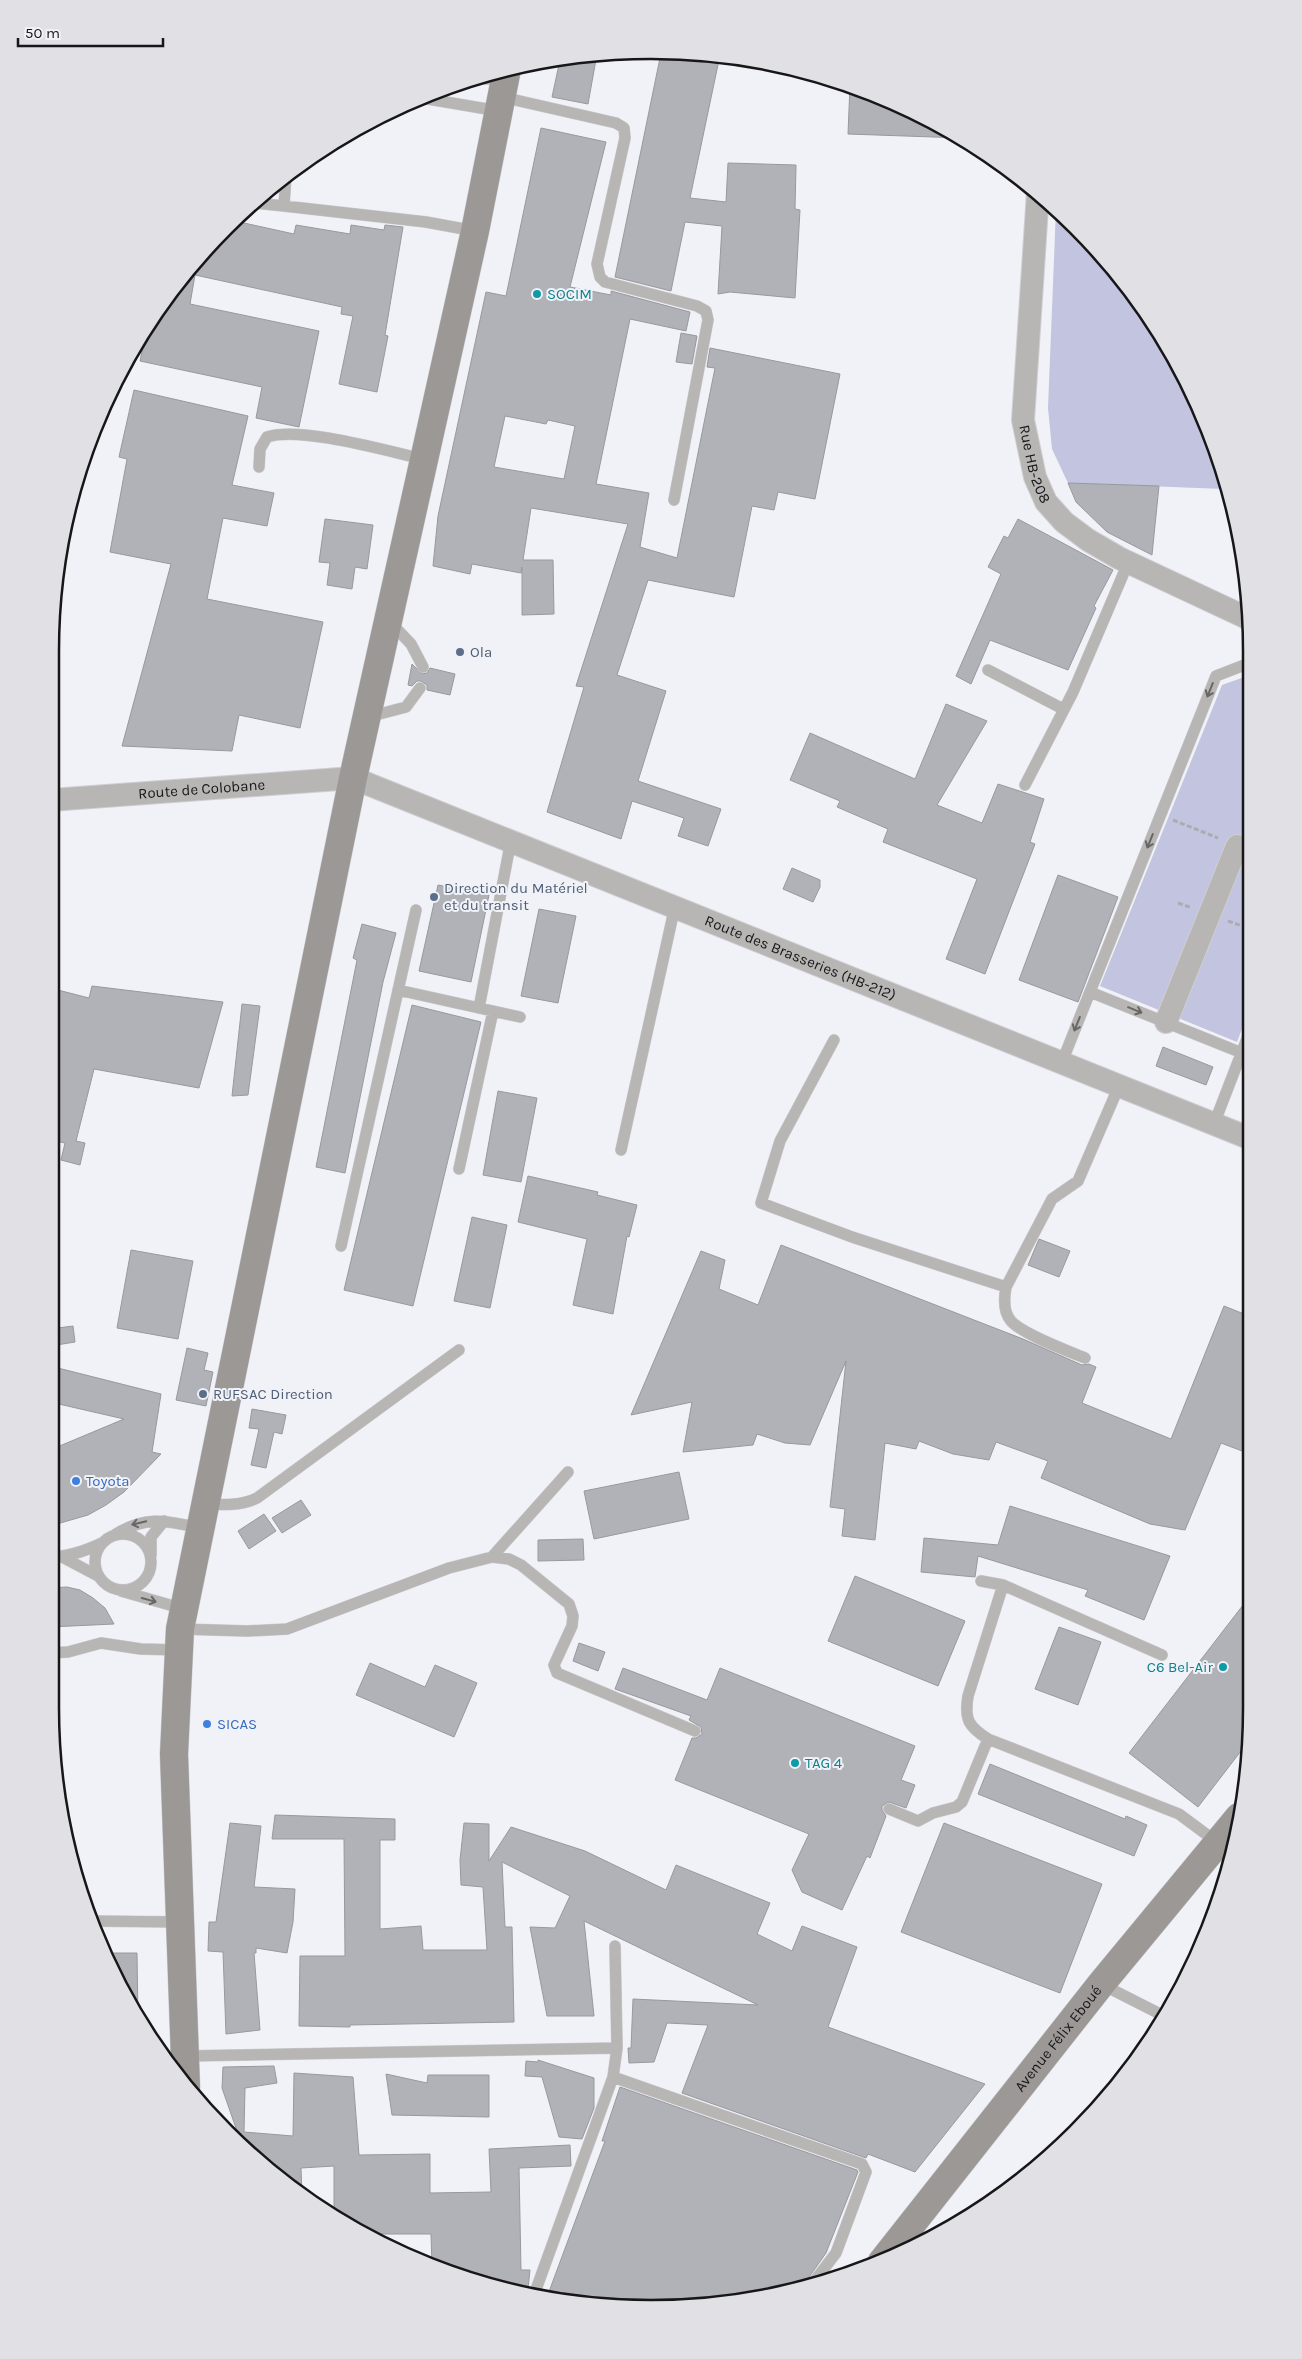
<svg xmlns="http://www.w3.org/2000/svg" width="1302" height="2359" font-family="Karla,sans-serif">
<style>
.green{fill:#c2c4e0}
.building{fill:#b1b2b7;stroke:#98999e;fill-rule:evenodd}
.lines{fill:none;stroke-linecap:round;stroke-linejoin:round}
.lane-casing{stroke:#cecfd3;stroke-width:12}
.street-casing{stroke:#cecfd3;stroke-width:24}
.secondary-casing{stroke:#cecfd3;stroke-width:29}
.path{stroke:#abacb0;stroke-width:3;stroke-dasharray:5 2.5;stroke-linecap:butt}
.lane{stroke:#b8b6b4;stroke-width:11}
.street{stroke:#b8b6b4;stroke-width:22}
.secondary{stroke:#9c9896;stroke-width:28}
.oneway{stroke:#686666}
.culture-dot{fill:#0f9aa8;stroke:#f1f2f7;stroke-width:2}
.service-dot{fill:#5c6f8a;stroke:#f1f2f7;stroke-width:2}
.shop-dot{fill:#3f7fe0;stroke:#f1f2f7;stroke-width:2}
.labels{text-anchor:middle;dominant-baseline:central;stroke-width:4;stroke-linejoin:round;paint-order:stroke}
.culture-label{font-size:15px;fill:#0d838f;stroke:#f1f2f7;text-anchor:start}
.street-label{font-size:15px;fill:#171719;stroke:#f1f2f7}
.service-label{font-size:15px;fill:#4e5e75;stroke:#f1f2f7;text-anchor:start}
.shop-label{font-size:15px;fill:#366cbe;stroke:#f1f2f7;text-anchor:start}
.rim{fill:none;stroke:#171719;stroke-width:2.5}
</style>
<rect width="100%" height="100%" fill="#f1f2f7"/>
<path class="green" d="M 1056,209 L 1151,317 L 1206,421 L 1224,489 L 1068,483 L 1052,449 L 1048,408 Z
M 1247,676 L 1248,1013 L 1237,1042 L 1100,986 L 1222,685 Z"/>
<path class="building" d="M 661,53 L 720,55 L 690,198 L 726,202 L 728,163 L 796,165 L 795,209 L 800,210 L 795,298 L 730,292 L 718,294 L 722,226 L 685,222 L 671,291 L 615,277 Z
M 597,54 L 588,104 L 552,97 L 560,60 Z
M 850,85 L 951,130 L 962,138 L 848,134 Z
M 541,128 L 606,142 L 570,287 L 611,295 L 611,291 L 690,312 L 686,331 L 630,319 L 596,484 L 649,493 L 640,547 L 677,558 L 715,368 L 707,367 L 710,348 L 840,374 L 815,499 L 778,492 L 774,510 L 752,506 L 734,597 L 648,580 L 617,675 L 666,691 L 638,781 L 721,809 L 708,846 L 678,836 L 684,818 L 632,801 L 621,839 L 547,812 L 584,687 L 576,686 L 628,524 L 531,508 L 523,560 L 553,560 L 554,614 L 522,615 L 522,567 L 521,573 L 472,564 L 470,574 L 433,566 L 438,516 L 486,292 L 506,296 ZM 505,416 L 546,424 L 548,420 L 575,426 L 564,479 L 494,467 Z
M 235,221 L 294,234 L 296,225 L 350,234 L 351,225 L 384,230 L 385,225 L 403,227 L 385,335 L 388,336 L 377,392 L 339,384 L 353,316 L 341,314 L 342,307 L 195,275 L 190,304 L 319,331 L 299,427 L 256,418 L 262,387 L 140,361 L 147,328 L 199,255 Z
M 681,333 L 697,336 L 692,364 L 676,362 Z
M 134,390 L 248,416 L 232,485 L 274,493 L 267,526 L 223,518 L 207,599 L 323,622 L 300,728 L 239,715 L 232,751 L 122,746 L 171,564 L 110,552 L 127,459 L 119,457 Z
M 1068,483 L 1159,486 L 1152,555 L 1107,532 L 1076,502 Z
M 325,519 L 373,525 L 367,569 L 355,567 L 352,589 L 327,585 L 330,563 L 319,562 Z
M 1018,519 L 1113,570 L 1094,606 L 1096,608 L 1068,670 L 990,640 L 971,684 L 956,676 L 1001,574 L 988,567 L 1004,536 L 1008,538 Z
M 412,664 L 422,674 L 427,673 L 430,668 L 455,674 L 450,695 L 427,690 L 427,685 L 421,681 L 417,681 L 412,686 L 408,685 Z
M 946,704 L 987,721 L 937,805 L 982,823 L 998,784 L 1044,799 L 1030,842 L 1035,844 L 985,974 L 946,959 L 977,879 L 883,842 L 888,829 L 837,807 L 840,801 L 790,780 L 810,733 L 915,779 Z
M 792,868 L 820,880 L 820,887 L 813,902 L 783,889 Z
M 1058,875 L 1118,897 L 1078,1002 L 1019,980 Z
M 438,885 L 489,895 L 471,982 L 419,971 Z
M 539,909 L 576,916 L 558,1003 L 521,996 Z
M 362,924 L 396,933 L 383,982 L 345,1173 L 316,1167 L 357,960 L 353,958 Z
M 92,986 L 223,1002 L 199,1088 L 94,1069 L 76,1141 L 85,1143 L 80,1165 L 61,1160 L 65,1143 L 51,1140 L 51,1000 L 54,989 L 89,998 Z
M 242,1004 L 260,1006 L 248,1095 L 232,1096 Z
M 412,1005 L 481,1022 L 413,1306 L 344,1290 Z
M 1163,1047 L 1213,1067 L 1206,1085 L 1156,1066 Z
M 498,1091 L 537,1098 L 521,1182 L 483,1175 Z
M 528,1176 L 598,1192 L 597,1195 L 637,1205 L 629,1237 L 627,1236 L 613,1314 L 573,1305 L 587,1239 L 518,1222 Z
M 472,1217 L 507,1225 L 490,1308 L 454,1301 Z
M 1039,1239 L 1070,1251 L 1059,1277 L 1028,1265 Z
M 781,1245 L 1023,1339 L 1082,1365 L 1089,1364 L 1096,1367 L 1082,1403 L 1171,1439 L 1224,1306 L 1249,1316 L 1250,1454 L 1221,1443 L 1185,1530 L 1150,1524 L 1041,1478 L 1048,1461 L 996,1442 L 989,1460 L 953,1454 L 919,1441 L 916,1449 L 885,1443 L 875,1540 L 842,1536 L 845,1509 L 830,1507 L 846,1361 L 810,1445 L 785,1443 L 757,1434 L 753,1445 L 683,1452 L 692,1402 L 631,1415 L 701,1251 L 725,1260 L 719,1289 L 758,1305 Z
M 131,1250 L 193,1261 L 178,1339 L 117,1328 Z
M 73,1326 L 75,1342 L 50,1346 L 50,1329 Z
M 187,1348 L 208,1353 L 204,1370 L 213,1372 L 206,1406 L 176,1400 Z
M 50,1366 L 161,1394 L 152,1452 L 161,1454 L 124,1492 L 106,1505 L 88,1515 L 50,1526 L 50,1450 L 124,1419 L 50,1402 Z
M 252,1409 L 286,1415 L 282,1434 L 274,1432 L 266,1468 L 251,1465 L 259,1429 L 249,1428 Z
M 679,1472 L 689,1519 L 594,1539 L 584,1491 Z
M 301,1500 L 311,1515 L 282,1533 L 272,1518 Z
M 1010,1506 L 1170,1556 L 1144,1620 L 1085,1596 L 1088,1590 L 978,1556 L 975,1577 L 921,1572 L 924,1538 L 998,1545 Z
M 264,1514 L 276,1531 L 249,1549 L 238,1531 Z
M 583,1539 L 584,1560 L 538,1561 L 538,1540 Z
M 855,1576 L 965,1621 L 938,1686 L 828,1641 Z
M 67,1587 L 80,1590 L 93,1598 L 105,1608 L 114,1624 L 50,1627 L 50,1588 Z
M 1250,1596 L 1251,1738 L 1198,1807 L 1129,1753 Z
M 1059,1627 L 1101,1642 L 1078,1705 L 1035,1689 Z
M 579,1643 L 605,1652 L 598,1671 L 573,1661 Z
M 370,1663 L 425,1687 L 435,1665 L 477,1683 L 454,1737 L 356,1695 Z
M 623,1668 L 707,1700 L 720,1668 L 915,1746 L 901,1780 L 915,1785 L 906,1808 L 889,1802 L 882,1806 L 882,1810 L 886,1816 L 870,1858 L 867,1856 L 842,1910 L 802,1892 L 792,1870 L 809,1834 L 675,1780 L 692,1738 L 696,1738 L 702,1734 L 701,1727 L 689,1720 L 691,1716 L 615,1689 Z
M 990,1764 L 1125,1819 L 1126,1816 L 1147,1825 L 1134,1856 L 978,1794 Z
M 275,1815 L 395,1819 L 395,1840 L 380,1840 L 380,1929 L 421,1926 L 423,1950 L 487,1950 L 483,1887 L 461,1885 L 460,1860 L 464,1823 L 489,1824 L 489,1861 L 511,1827 L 585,1851 L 666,1890 L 676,1865 L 770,1903 L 757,1934 L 792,1951 L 802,1926 L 857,1947 L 828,2027 L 985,2084 L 915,2172 L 868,2154 L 866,2158 L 682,2093 L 708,2025 L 667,2023 L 654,2062 L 629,2063 L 628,2048 L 631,2048 L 633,1999 L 758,2005 L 584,1921 L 594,2016 L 547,2016 L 530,1927 L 555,1928 L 570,1896 L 502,1862 L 505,1927 L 512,1927 L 514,2022 L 350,2025 L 350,2027 L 299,2026 L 300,1956 L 345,1956 L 344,1839 L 272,1839 Z
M 230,1823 L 261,1826 L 254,1887 L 295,1889 L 293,1922 L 287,1953 L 256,1948 L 256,1953 L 254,1953 L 260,2030 L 226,2034 L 223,1952 L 208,1951 L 209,1922 L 216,1922 Z
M 944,1823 L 1102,1884 L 1060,1993 L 901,1932 Z
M 105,1953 L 137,1953 L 138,2020 L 130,2008 Z
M 538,2060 L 594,2078 L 594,2108 L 582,2139 L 559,2137 L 542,2077 L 525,2076 L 526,2061 L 538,2062 Z
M 274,2066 L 277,2083 L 245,2088 L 244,2132 L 293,2136 L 294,2073 L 353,2077 L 359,2155 L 430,2154 L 430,2193 L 491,2192 L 489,2149 L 570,2145 L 571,2166 L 519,2168 L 521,2270 L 530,2270 L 528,2289 L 496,2289 L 432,2267 L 431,2234 L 366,2234 L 334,2217 L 334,2166 L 301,2168 L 302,2196 L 255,2160 L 227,2130 L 237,2131 L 222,2088 L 223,2067 Z
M 386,2074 L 427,2083 L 428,2075 L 489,2075 L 489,2117 L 392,2115 Z
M 620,2087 L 857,2170 L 858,2172 L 826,2253 L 800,2290 L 691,2308 L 611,2308 L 547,2297 L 605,2141 L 602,2141 Z"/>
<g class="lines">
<g class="lane-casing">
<path id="lane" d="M 476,78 L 505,80
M 502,97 L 616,123 L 624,128 L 625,138 L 597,264 L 600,277 L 605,282 L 697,306 L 706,311 L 708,320 L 674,500
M 422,98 L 499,111
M 286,174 L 284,206 L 426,222 L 475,231
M 255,203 L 284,206
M 259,467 L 260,449 L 267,437 C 300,426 387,451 423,459
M 390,622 L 411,644 L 423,667
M 988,670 L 1063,709
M 368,717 L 406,707 L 420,688
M 1025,785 L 1073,692 L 1128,563
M 398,990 L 520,1017
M 1090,992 L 1242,1053
M 479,1008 L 511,840
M 834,1040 L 780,1141 L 761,1203 L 852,1237 L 1006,1287
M 1062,1062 L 1216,676 L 1247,664
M 1214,1124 L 1248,1036
M 621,1150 L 675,906
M 459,1169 L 493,1011
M 341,1246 L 416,910
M 1085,1358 C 1068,1351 1022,1334 1011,1321 C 1003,1312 1004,1298 1006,1287 L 1052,1199 L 1078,1181 L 1119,1086
M 205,1504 C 224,1505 241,1506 257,1498 L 459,1350
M95 1562a28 28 0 1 1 56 0a28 28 0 1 1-56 0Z
M 116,1534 C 147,1515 167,1521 200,1528
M 151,1555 L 151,1537 L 164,1521
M 50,1557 C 69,1557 85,1551 102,1543
M 62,1557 L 98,1576
M 492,1557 L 568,1472
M 981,1581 L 1003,1585 L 1162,1655
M 1003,1585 L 968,1696 C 964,1720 969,1727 988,1739 L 1179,1814 L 1218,1843
M 121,1591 L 184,1609
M 180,1629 L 247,1631 L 287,1629 L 449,1568 L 492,1557 L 509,1559 L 521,1565 L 569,1604 L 573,1616 L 572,1626 L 554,1665 L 557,1673 L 695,1731
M 50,1653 L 68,1652 L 101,1643 L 141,1649 L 179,1650
M 889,1809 L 918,1821 L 933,1813 L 956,1807 L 962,1802 L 988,1739
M 91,1921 L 180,1922
M 1101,1984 L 1166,2017
M 186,2056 L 617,2048
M 613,2077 L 862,2164 L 866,2172 L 836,2253 L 809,2288
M 534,2295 L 613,2077 L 617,2048 L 615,1946"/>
</g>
<g class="street-casing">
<g id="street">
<path id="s1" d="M 1038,192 L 1023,420 L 1035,477 L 1046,502 L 1064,522 L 1088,540 L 1119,558 L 1247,618"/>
<path id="s2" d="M 51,800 L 353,778 L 1249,1138"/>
<path d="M 1166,1022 L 1237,846"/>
</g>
</g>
<g class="secondary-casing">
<g id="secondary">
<path d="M 186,2087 L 174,1754 L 180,1629 L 353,778 L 475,231 L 507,69"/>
<path id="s3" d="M 881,2263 L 1101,1984 L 1239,1817"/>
</g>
</g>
<path class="path" d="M 1173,820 L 1218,838
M 1178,903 L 1192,908
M 1228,921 L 1248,928"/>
<use href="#lane" class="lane"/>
<use href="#street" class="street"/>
<use href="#secondary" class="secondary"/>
</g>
<defs><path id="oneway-shaft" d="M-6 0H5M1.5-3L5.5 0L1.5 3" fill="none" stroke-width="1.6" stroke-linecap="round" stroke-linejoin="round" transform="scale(1.25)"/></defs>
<g class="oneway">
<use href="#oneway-shaft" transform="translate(1210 690) rotate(112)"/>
<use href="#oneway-shaft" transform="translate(1150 841) rotate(112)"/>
<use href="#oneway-shaft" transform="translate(1135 1010) rotate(22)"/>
<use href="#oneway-shaft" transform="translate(1077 1024) rotate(112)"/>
<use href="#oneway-shaft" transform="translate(139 1523) rotate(166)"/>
<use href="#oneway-shaft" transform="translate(149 1600) rotate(15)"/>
</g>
<g class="culture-dot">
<circle cx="537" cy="294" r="5"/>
<circle cx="1223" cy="1667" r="5"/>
<circle cx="795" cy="1763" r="5"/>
</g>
<g class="service-dot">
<circle cx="460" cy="652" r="5"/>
<circle cx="434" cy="897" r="5"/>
<circle cx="203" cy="1394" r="5"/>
</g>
<g class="shop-dot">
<circle cx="76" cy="1481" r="5"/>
<circle cx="207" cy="1724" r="5"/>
</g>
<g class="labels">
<g class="culture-label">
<text x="547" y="294">SOCIM</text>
<text x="1213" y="1667" text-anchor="end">C6 Bel-Air</text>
<text x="805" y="1763">TAG 4</text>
</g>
<g class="street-label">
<text stroke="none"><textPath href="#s1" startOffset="274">Rue HB-208</textPath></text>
<text stroke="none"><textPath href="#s2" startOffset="151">Route de Colobane</textPath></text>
<text stroke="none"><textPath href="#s2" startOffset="785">Route des Brasseries (HB-212)</textPath></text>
<text stroke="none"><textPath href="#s3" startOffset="286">Avenue Félix Eboué</textPath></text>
</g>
<g class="service-label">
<text x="470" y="652">Ola</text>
<text x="444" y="888">Direction du Matériel<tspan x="444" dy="17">et du transit</tspan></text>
<text x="213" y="1394">RUFSAC Direction</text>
</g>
<g class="shop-label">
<text x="86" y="1481">Toyota</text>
<text x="217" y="1724">SICAS</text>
</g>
</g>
<path d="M0 0H1302V2359H0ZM651 59H651A592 592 0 0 1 1243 651V1708A592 592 0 0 1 651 2300H651A592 592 0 0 1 59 1708V651A592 592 0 0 1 651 59Z" fill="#e0e0e5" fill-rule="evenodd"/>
<path class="rim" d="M651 59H651A592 592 0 0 1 1243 651V1708A592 592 0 0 1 651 2300H651A592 592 0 0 1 59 1708V651A592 592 0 0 1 651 59Z"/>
<path d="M18 38v8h145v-8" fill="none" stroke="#171719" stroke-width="2.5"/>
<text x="25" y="38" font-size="15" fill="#171719" stroke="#f1f2f7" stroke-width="4" paint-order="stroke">50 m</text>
</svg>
